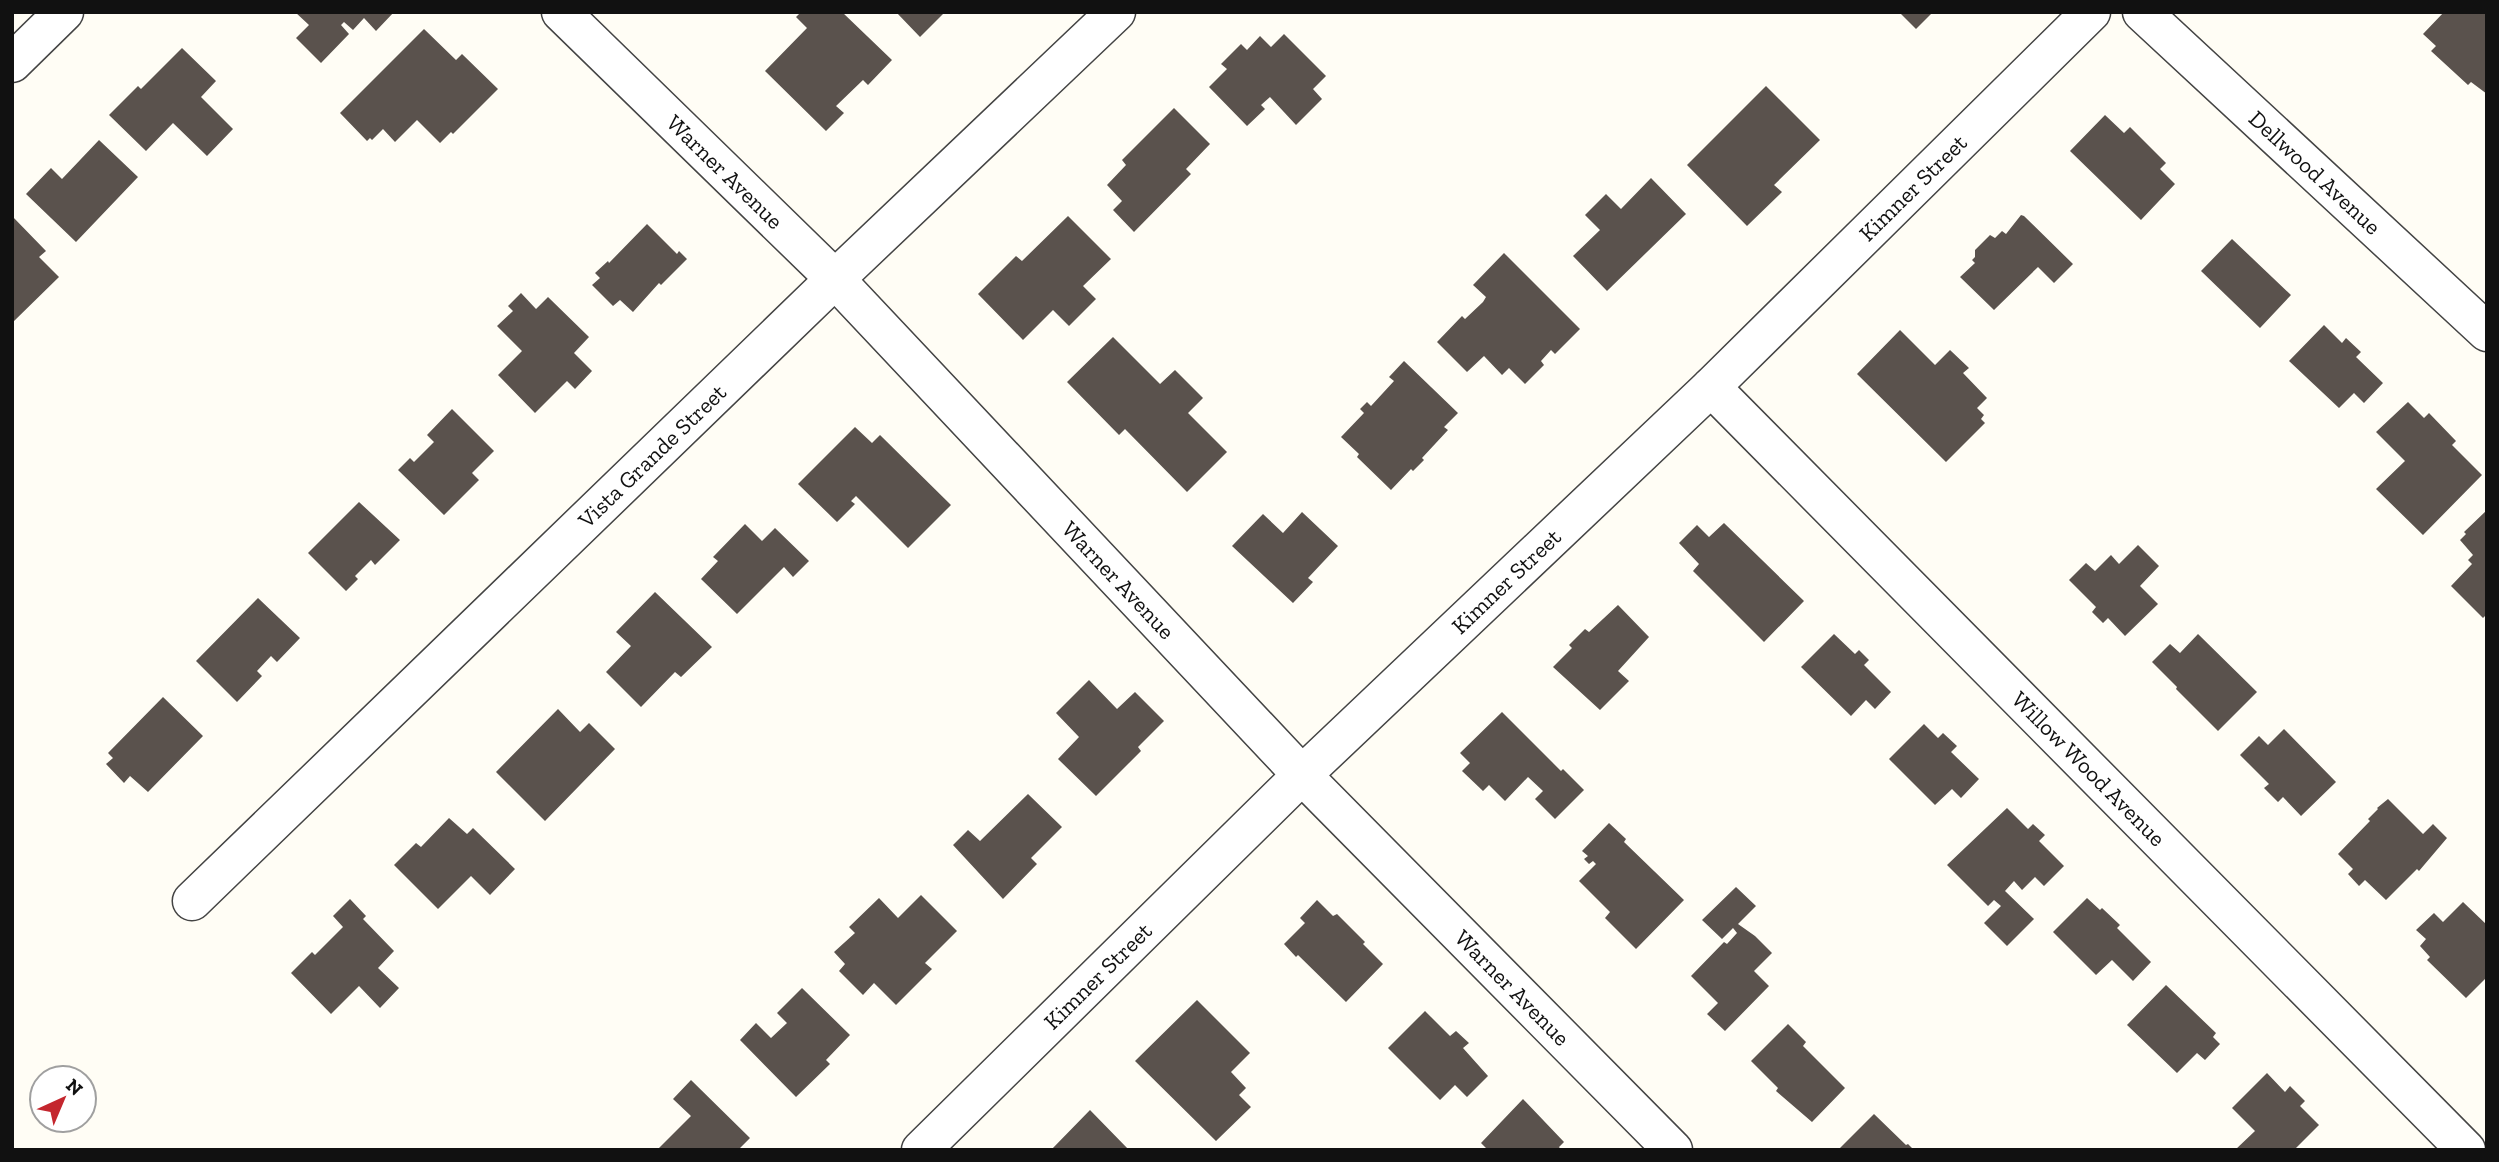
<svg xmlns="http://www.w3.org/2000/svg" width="2499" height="1162" font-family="'Zilla Slab',serif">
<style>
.building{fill:#5a524d}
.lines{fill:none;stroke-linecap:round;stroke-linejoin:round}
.minor-casing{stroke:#444;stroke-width:41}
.minor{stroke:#fff;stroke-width:38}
.labels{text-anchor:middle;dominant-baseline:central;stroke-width:7;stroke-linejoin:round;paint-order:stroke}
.street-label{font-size:23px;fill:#111;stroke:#fff}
</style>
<rect width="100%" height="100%" fill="#fffdf5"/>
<path class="building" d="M 295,12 L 394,12 L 376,31 L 364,18 L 353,30 L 344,22 L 341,25 L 349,34 L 321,63 L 296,38 L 309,25 Z
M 801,12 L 842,12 L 892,60 L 868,85 L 863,80 L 836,106 L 844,113 L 826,131 L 765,71 L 807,28 L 796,17 Z
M 896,12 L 945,12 L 920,37 Z
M 1899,12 L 1933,12 L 1916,29 Z
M 2444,12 L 2487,12 L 2487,94 L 2471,82 L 2468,85 L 2431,51 L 2436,46 L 2423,34 Z
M 424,29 L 456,60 L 462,54 L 498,89 L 453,134 L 451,132 L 440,143 L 417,120 L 395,142 L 383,129 L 372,140 L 370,138 L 367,141 L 340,113 Z
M 1284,34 L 1326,76 L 1313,89 L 1322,99 L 1296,125 L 1270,97 L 1261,105 L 1265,109 L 1247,126 L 1209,87 L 1227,69 L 1221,64 L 1241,44 L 1247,50 L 1260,36 L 1271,47 Z
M 182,48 L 216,81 L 201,97 L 233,129 L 207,156 L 173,123 L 146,151 L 109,115 L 138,86 L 141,89 Z
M 1766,86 L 1820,140 L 1774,185 L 1782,192 L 1747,226 L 1687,165 Z
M 1174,108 L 1210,144 L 1186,169 L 1191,174 L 1134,232 L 1113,210 L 1122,201 L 1107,185 L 1126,165 L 1122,160 Z
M 2105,115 L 2124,133 L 2130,127 L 2166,163 L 2160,169 L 2175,184 L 2141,220 L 2070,151 Z
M 99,140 L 138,177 L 76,242 L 26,194 L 51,168 L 62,179 Z
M 1651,178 L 1686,214 L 1607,291 L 1573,256 L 1600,230 L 1585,215 L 1606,194 L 1621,209 Z
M 2021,215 L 2024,216 L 2073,264 L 2054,283 L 2038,267 L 1994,310 L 1960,277 L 1975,263 L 1972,260 L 1975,257 L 1975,250 L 1990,235 L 1995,238 L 2002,231 L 2006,234 Z
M 12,216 L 46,251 L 39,257 L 59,277 L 12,323 Z
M 1068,216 L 1111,259 L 1083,286 L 1096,299 L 1069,326 L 1053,310 L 1023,340 L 978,294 L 1016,256 L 1022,261 Z
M 647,224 L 677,254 L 679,251 L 687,259 L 661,285 L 659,283 L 633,312 L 620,300 L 613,306 L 592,285 L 600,278 L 595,273 L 608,261 L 609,263 Z
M 2232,239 L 2291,295 L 2260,328 L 2201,271 Z
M 1504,253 L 1580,329 L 1555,354 L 1551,350 L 1541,361 L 1544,365 L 1525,384 L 1509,368 L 1502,375 L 1484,356 L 1467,372 L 1437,342 L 1462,316 L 1465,319 L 1483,302 L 1486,297 L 1473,285 Z
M 521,293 L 536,309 L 548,297 L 589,337 L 574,353 L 592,371 L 575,389 L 567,381 L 535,413 L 498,375 L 522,351 L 497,326 L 513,311 L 508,306 Z
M 2324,325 L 2342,343 L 2346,338 L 2361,352 L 2356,357 L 2383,383 L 2364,403 L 2354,393 L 2339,408 L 2289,361 Z
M 1900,330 L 1935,365 L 1950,350 L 1969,368 L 1963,373 L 1987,398 L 1977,408 L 1984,415 L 1981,419 L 1985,423 L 1946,462 L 1857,374 Z
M 1113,337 L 1160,384 L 1175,370 L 1203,398 L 1188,413 L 1227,452 L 1187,492 L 1125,429 L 1119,435 L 1067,382 Z
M 1404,361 L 1458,413 L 1444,427 L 1448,430 L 1422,458 L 1424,460 L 1413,471 L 1411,469 L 1391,490 L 1357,457 L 1359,454 L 1341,437 L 1364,413 L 1360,409 L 1367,402 L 1371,406 L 1394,381 L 1389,377 Z
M 2408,402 L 2424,418 L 2429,413 L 2456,441 L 2452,445 L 2482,475 L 2423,535 L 2376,489 L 2405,461 L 2376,432 Z
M 452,409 L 494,451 L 472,473 L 479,480 L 444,515 L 398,470 L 410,458 L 414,462 L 434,442 L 427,435 Z
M 855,427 L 872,443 L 880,435 L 951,505 L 908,548 L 856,496 L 851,501 L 855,504 L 837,522 L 798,484 Z
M 359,502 L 400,540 L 375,565 L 371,560 L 355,576 L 358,579 L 346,591 L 308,553 Z
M 2487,510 L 2487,614 L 2483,618 L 2451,586 L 2472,564 L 2468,560 L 2473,555 L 2460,540 L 2466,534 L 2464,532 Z
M 1302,512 L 1338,546 L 1308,578 L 1313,582 L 1293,603 L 1232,546 L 1263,514 L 1283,533 Z
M 1724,523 L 1804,601 L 1764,642 L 1693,571 L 1699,564 L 1679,543 L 1697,525 L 1709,537 Z
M 745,524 L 762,541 L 775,528 L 809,561 L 793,577 L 784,567 L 737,614 L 701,579 L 718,561 L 713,557 Z
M 2138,545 L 2159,566 L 2140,586 L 2158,604 L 2125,636 L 2108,618 L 2103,623 L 2092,612 L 2096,607 L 2069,580 L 2086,563 L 2095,571 L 2111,555 L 2119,564 Z
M 655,592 L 712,647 L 681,677 L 675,672 L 641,707 L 606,672 L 631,646 L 616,632 Z
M 258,598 L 300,638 L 277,662 L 271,656 L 257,671 L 262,676 L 237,702 L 196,661 Z
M 1618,605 L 1649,637 L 1618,671 L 1629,681 L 1600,710 L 1553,667 L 1572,648 L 1569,645 L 1585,629 L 1589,632 Z
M 1834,634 L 1855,654 L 1859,650 L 1869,660 L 1864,665 L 1891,692 L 1875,709 L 1866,700 L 1851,716 L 1801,667 Z
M 2198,634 L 2257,692 L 2218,731 L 2176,689 L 2177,687 L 2152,662 L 2170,644 L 2180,653 Z
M 1089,680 L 1117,709 L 1135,692 L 1164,721 L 1138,747 L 1141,751 L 1096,796 L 1058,759 L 1079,737 L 1056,713 Z
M 163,697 L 203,736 L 148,792 L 130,776 L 124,783 L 106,764 L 113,758 L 108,753 Z
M 558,709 L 580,732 L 589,723 L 615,749 L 545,821 L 496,772 Z
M 1502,712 L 1561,771 L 1563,769 L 1584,790 L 1555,819 L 1535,799 L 1543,791 L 1528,777 L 1505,801 L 1489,785 L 1483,791 L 1462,771 L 1470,763 L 1460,753 Z
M 1924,724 L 1938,738 L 1943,733 L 1957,746 L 1951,752 L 1979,779 L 1961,798 L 1952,789 L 1935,805 L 1889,759 Z
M 2284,729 L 2336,782 L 2301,816 L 2283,797 L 2278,802 L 2264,788 L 2269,784 L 2240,755 L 2259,736 L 2268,745 Z
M 1028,794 L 1062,827 L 1031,858 L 1037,864 L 1003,899 L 953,845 L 968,830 L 980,841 Z
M 2388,799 L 2423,834 L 2433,824 L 2447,838 L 2419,871 L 2417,869 L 2386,900 L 2365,880 L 2359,886 L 2348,874 L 2353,869 L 2338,854 L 2370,821 L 2368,819 L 2378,809 L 2377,808 Z
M 2007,808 L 2028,829 L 2033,824 L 2045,835 L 2039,841 L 2064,866 L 2044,886 L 2035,877 L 2022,890 L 2014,881 L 2005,891 L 2034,919 L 2007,946 L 1984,923 L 2001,906 L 1994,900 L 1988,906 L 1947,865 Z
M 449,818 L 467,834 L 473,828 L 515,869 L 490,895 L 471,876 L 438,909 L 394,865 L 416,843 L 421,847 Z
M 1609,823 L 1626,839 L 1624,842 L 1684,900 L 1636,949 L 1605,918 L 1610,912 L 1579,881 L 1596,864 L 1593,861 L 1589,864 L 1584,859 L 1588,856 L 1582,851 Z
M 1736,887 L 1756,906 L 1738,924 L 1755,936 L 1772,953 L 1754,971 L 1769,986 L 1725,1031 L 1707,1014 L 1718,1003 L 1691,976 L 1724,942 L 1727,944 L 1737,933 L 1733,928 L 1722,939 L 1702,920 Z
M 921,895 L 957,931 L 925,963 L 932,969 L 896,1005 L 874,983 L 863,995 L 839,971 L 845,964 L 834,952 L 855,933 L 849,927 L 879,898 L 898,918 Z
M 2087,898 L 2100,910 L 2102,908 L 2120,925 L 2117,928 L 2151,962 L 2133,981 L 2112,960 L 2096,975 L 2053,932 Z
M 350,899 L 366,916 L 363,919 L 394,951 L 378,968 L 399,988 L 380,1008 L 359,986 L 331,1014 L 291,973 L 312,952 L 315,955 L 343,927 L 333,916 Z
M 1317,900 L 1333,916 L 1337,914 L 1365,942 L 1363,944 L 1383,964 L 1346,1002 L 1298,955 L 1296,957 L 1284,944 L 1305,923 L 1300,918 Z
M 2463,902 L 2487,925 L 2487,977 L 2466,998 L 2427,960 L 2430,957 L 2420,946 L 2426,939 L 2416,930 L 2434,913 L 2443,922 Z
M 2166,985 L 2216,1033 L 2213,1037 L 2220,1044 L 2205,1060 L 2197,1053 L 2177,1073 L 2127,1025 Z
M 802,988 L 850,1035 L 826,1060 L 830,1064 L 796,1097 L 740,1040 L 756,1023 L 771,1038 L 787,1023 L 777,1013 Z
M 1197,1000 L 1250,1053 L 1231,1072 L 1246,1088 L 1239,1095 L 1251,1107 L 1216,1141 L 1135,1061 Z
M 1425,1011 L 1450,1036 L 1456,1031 L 1469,1043 L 1463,1048 L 1488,1076 L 1467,1097 L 1455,1085 L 1440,1100 L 1388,1048 Z
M 1788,1024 L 1806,1042 L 1803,1046 L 1845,1088 L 1812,1122 L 1776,1091 L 1778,1088 L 1751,1061 Z
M 2267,1073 L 2285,1092 L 2290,1086 L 2305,1101 L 2300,1106 L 2319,1125 L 2294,1150 L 2235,1150 L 2255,1131 L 2232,1108 Z
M 691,1080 L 750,1138 L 738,1150 L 657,1150 L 691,1116 L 673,1099 Z
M 1523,1099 L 1564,1142 L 1559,1147 L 1561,1150 L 1488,1150 L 1481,1143 Z
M 1090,1110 L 1129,1150 L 1051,1150 Z
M 1874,1114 L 1906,1145 L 1908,1144 L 1914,1150 L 1838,1150 Z"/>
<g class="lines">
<g class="minor-casing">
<g id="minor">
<path id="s1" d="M 561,12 L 835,279 L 1302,775 L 1673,1150"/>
<path id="s2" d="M 2142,12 L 2487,332"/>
<path d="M 12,63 L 64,12"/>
<path id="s3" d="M 1711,387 L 2466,1150"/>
<path id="s4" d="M 192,901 L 835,279 L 1116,12"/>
<path id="s5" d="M 921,1150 L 1302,775 L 1711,387 L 2091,12"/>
</g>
</g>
<use href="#minor" class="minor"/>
</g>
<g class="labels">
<g class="street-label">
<text stroke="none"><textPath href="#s1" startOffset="229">Warner Avenue</textPath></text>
<text stroke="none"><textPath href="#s2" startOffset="236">Dellwood Avenue</textPath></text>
<text stroke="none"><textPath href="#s5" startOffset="1382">Kimner Street</textPath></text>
<text stroke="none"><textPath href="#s4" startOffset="640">Vista Grande Street</textPath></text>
<text stroke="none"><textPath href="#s1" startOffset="796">Warner Avenue</textPath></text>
<text stroke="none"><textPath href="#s5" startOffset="816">Kimner Street</textPath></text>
<text stroke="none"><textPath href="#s3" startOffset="537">Willow Wood Avenue</textPath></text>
<text stroke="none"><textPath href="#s5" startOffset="248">Kimner Street</textPath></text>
<text stroke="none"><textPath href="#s1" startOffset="1363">Warner Avenue</textPath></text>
</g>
</g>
<rect width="2499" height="1162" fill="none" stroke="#111111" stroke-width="28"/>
<g transform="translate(63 1099) rotate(44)"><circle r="33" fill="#ffffff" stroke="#a0a0a0" stroke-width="2"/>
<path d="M0-5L12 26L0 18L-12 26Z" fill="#c4262e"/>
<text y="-10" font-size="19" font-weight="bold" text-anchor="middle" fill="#111111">N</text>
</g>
</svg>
